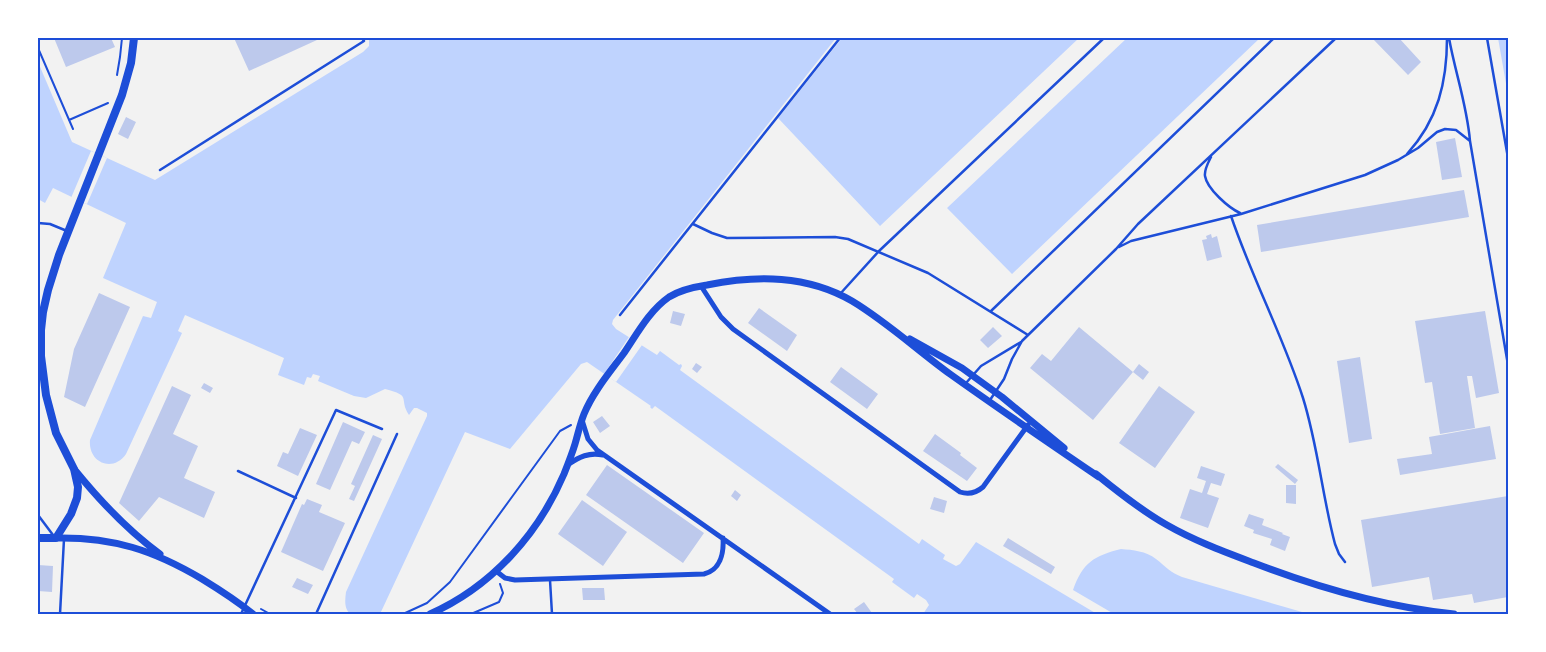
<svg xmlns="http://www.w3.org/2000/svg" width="1546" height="652" font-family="'Archivo Narrow',sans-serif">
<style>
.water{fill:#bfd3fe}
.pier{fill:#f2f2f2}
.building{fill:#bdc9ec}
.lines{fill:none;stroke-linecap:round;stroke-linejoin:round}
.path{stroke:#1d4ed8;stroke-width:2}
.service{stroke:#1d4ed8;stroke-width:2.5}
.minor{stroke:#1d4ed8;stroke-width:5}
.tertiary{stroke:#1d4ed8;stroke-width:7}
.secondary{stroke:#1d4ed8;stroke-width:8}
.neatline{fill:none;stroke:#1d4ed8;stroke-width:2}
</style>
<rect width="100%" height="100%" fill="#f2f2f2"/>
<path class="water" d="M 369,38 L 836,38 L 613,320 L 612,324 L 616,329 L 657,355 L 660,351 L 679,365 L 681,364 L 682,366 L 680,370 L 919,544 L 922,539 L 945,555 L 943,559 L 956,566 L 960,564 L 976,542 L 1097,614 L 923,614 L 929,605 L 926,600 L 917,594 L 914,598 L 892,582 L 894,579 L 655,406 L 652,409 L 650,407 L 651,406 L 587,362 L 581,364 L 510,449 L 465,432 L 380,614 L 350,614 C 344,608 345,600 346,592 L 427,416 L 427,413 L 417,408 L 414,408 L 409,415 C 398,398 413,396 385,389 L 366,398 L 354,396 L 318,381 L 320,376 L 313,374 L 311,378 L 307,377 L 304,385 L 278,375 L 284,358 L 185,315 L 178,331 L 182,333 L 126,454 C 113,473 88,463 90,440 L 143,316 L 151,318 L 157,302 L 103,278 L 126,223 L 53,188 L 45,203 L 38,199 L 38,62 L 72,142 L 155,180 L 363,52 L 369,46 Z
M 842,38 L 1079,38 L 880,226 L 778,118 Z
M 1127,38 L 1260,38 L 1012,274 L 947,208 Z
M 1498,38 L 1508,38 L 1508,95 Z
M 1121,549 C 1133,550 1146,551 1156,559 C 1165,566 1171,573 1182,577 L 1309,614 L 1114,614 L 1073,590 C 1083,562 1094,556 1121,549 Z"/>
<path class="pier" d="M 91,151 L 107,158 L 87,204 L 71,198 Z
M 629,337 L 642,345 L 616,382 L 604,374 Z"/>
<path class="building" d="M 54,38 L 111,38 L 115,47 L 66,67 Z
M 234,38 L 316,38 L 317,40 L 249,71 Z
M 1372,38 L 1399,38 L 1421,62 L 1408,75 Z
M 126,117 L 136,122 L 128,139 L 118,134 Z
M 1455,138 L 1462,177 L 1442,180 L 1436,142 Z
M 1464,190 L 1469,217 L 1261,252 L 1257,225 Z
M 1211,234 L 1212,238 L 1217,236 L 1222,257 L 1207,261 L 1202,240 L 1207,239 L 1206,236 Z
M 99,293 L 130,307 L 85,407 L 64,397 L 74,349 Z
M 759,308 L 797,335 L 787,351 L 748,323 Z
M 673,311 L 685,314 L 681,326 L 670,323 Z
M 1485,311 L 1499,393 L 1476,398 L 1472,376 L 1467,376 L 1475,428 L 1440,434 L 1432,382 L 1425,383 L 1415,321 Z
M 993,327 L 1002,336 L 988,348 L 980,340 Z
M 1079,327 L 1133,372 L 1093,420 L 1030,368 L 1042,354 L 1051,361 Z
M 1360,357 L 1372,439 L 1349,443 L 1337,361 Z
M 696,363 L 702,367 L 697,373 L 692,369 Z
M 1139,364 L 1149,372 L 1143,380 L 1133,372 Z
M 841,367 L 878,394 L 867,409 L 830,382 Z
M 204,383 L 213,388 L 210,393 L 201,388 Z
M 172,386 L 191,395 L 173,434 L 198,446 L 184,478 L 215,492 L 204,518 L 159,497 L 139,521 L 119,503 Z
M 1159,386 L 1195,412 L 1155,468 L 1119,443 Z
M 602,416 L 610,426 L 600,433 L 593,422 Z
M 343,422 L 365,432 L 359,444 L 352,441 L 330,490 L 316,484 Z
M 1490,426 L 1496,459 L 1400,475 L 1397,459 L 1432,454 L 1429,437 Z
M 300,428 L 317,435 L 298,476 L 277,466 L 283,452 L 288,454 Z
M 935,434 L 961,453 L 960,455 L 977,468 L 967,481 L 923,451 Z
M 373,435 L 382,439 L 354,501 L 349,499 L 355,486 L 351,484 Z
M 1278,464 L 1298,480 L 1295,484 L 1275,467 Z
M 607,465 L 704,533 L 683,563 L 586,495 Z
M 1201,466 L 1225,474 L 1221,486 L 1211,483 L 1207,494 L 1219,498 L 1208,528 L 1180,518 L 1190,489 L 1202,493 L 1206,481 L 1197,478 Z
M 1286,485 L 1296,485 L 1296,504 L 1286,503 Z
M 735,490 L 741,495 L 737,501 L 731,496 Z
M 1508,496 L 1508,597 L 1474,603 L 1472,594 L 1433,600 L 1429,577 L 1372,587 L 1361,520 Z
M 934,497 L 947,501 L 944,513 L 930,509 Z
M 307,499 L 322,505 L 319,512 L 345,523 L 323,571 L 281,552 L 302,504 L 304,505 Z
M 582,500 L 627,532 L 603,566 L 558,534 Z
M 1249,514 L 1264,519 L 1262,525 L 1283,533 L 1282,534 L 1290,537 L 1285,551 L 1270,545 L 1272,539 L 1253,533 L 1254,530 L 1244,526 Z
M 1008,538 L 1055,567 L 1051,574 L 1003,546 Z
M 38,565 L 53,566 L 52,592 L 38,591 Z
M 297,578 L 313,585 L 308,594 L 292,587 Z
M 582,588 L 604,588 L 605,600 L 583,600 Z
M 864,602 L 872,613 L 869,614 L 858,614 L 854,609 Z"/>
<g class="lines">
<path class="path" d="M 38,48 L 73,129
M 117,75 L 120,57 L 122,38
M 69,120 L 108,103
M 261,609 L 270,614
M 403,614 L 427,603 L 450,582 L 560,431 L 571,425
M 471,614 L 499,602 L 503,593 L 500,584"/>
<path class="service" d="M 1449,38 C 1455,72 1467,105 1470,141 L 1508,365
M 1487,38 L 1508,158
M 1407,154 C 1438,120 1447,82 1447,38
M 1211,157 C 1208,163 1204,170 1205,176 C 1207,189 1229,208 1240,213
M 160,170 L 364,41 L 362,38
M 1231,216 C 1252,278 1283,336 1303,398 C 1318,446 1322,495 1335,544 L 1339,554 L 1345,562
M 38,223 L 50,224 L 67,231
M 693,224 L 712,233 L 727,238 L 835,237 L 848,239 L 928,273 L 1028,335
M 1119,247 L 1131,241 L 1241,214 L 1365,175 L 1398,160 L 1418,148 L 1437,132 L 1445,129 L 1456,130 L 1470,141
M 840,294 L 879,251 L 1104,38
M 991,311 L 1274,38
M 620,315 L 840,38
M 38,366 L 38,359
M 966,383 L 981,366 L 1021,342
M 990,400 L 1004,379 L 1012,359 L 1022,341 L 1116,249 L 1138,224 L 1336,38
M 238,471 L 296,498
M 38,515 L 53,535
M 550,580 L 552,614
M 60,614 L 64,539
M 241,614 L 336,410 L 382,429
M 316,614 L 397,434"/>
<path class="minor" d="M 701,286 L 721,317 L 733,329 L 960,492 C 969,495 976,493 983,487 L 1028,425
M 582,420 L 588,439 L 597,450 L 830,614
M 569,464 C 579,457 589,452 603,455
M 496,571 L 505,578 L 515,580 L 704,574 C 720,570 724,554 723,538"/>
<path class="tertiary" d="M 910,339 L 962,368 L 1002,397 L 1064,448
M 74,469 C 100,501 127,530 160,554
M 1096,474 C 1118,492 1142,511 1167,525 C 1195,541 1225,552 1254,563 C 1319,588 1385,607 1454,614
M 56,538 C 113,537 153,550 202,579 C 220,590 237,601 253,614
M 430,614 C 491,587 538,535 564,474 C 568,464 572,454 575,444 C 578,434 580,424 584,414 C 593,392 610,372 624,353 C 637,334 649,311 669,297 C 680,290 694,287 707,285 C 757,275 807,275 852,301 C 887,322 917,350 950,374 C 999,409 1049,443 1099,477"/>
<path class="secondary" d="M 38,538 L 56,538 L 71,514 L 77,498 L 78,487 L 74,469 L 56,433 L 46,395 L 41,356 L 41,330 L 43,312 L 48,290 L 59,255 L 122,95 L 131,63 L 134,38"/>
</g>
<rect width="1546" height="652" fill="none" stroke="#ffffff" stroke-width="78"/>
<rect x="39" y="39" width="1468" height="574" class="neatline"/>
</svg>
